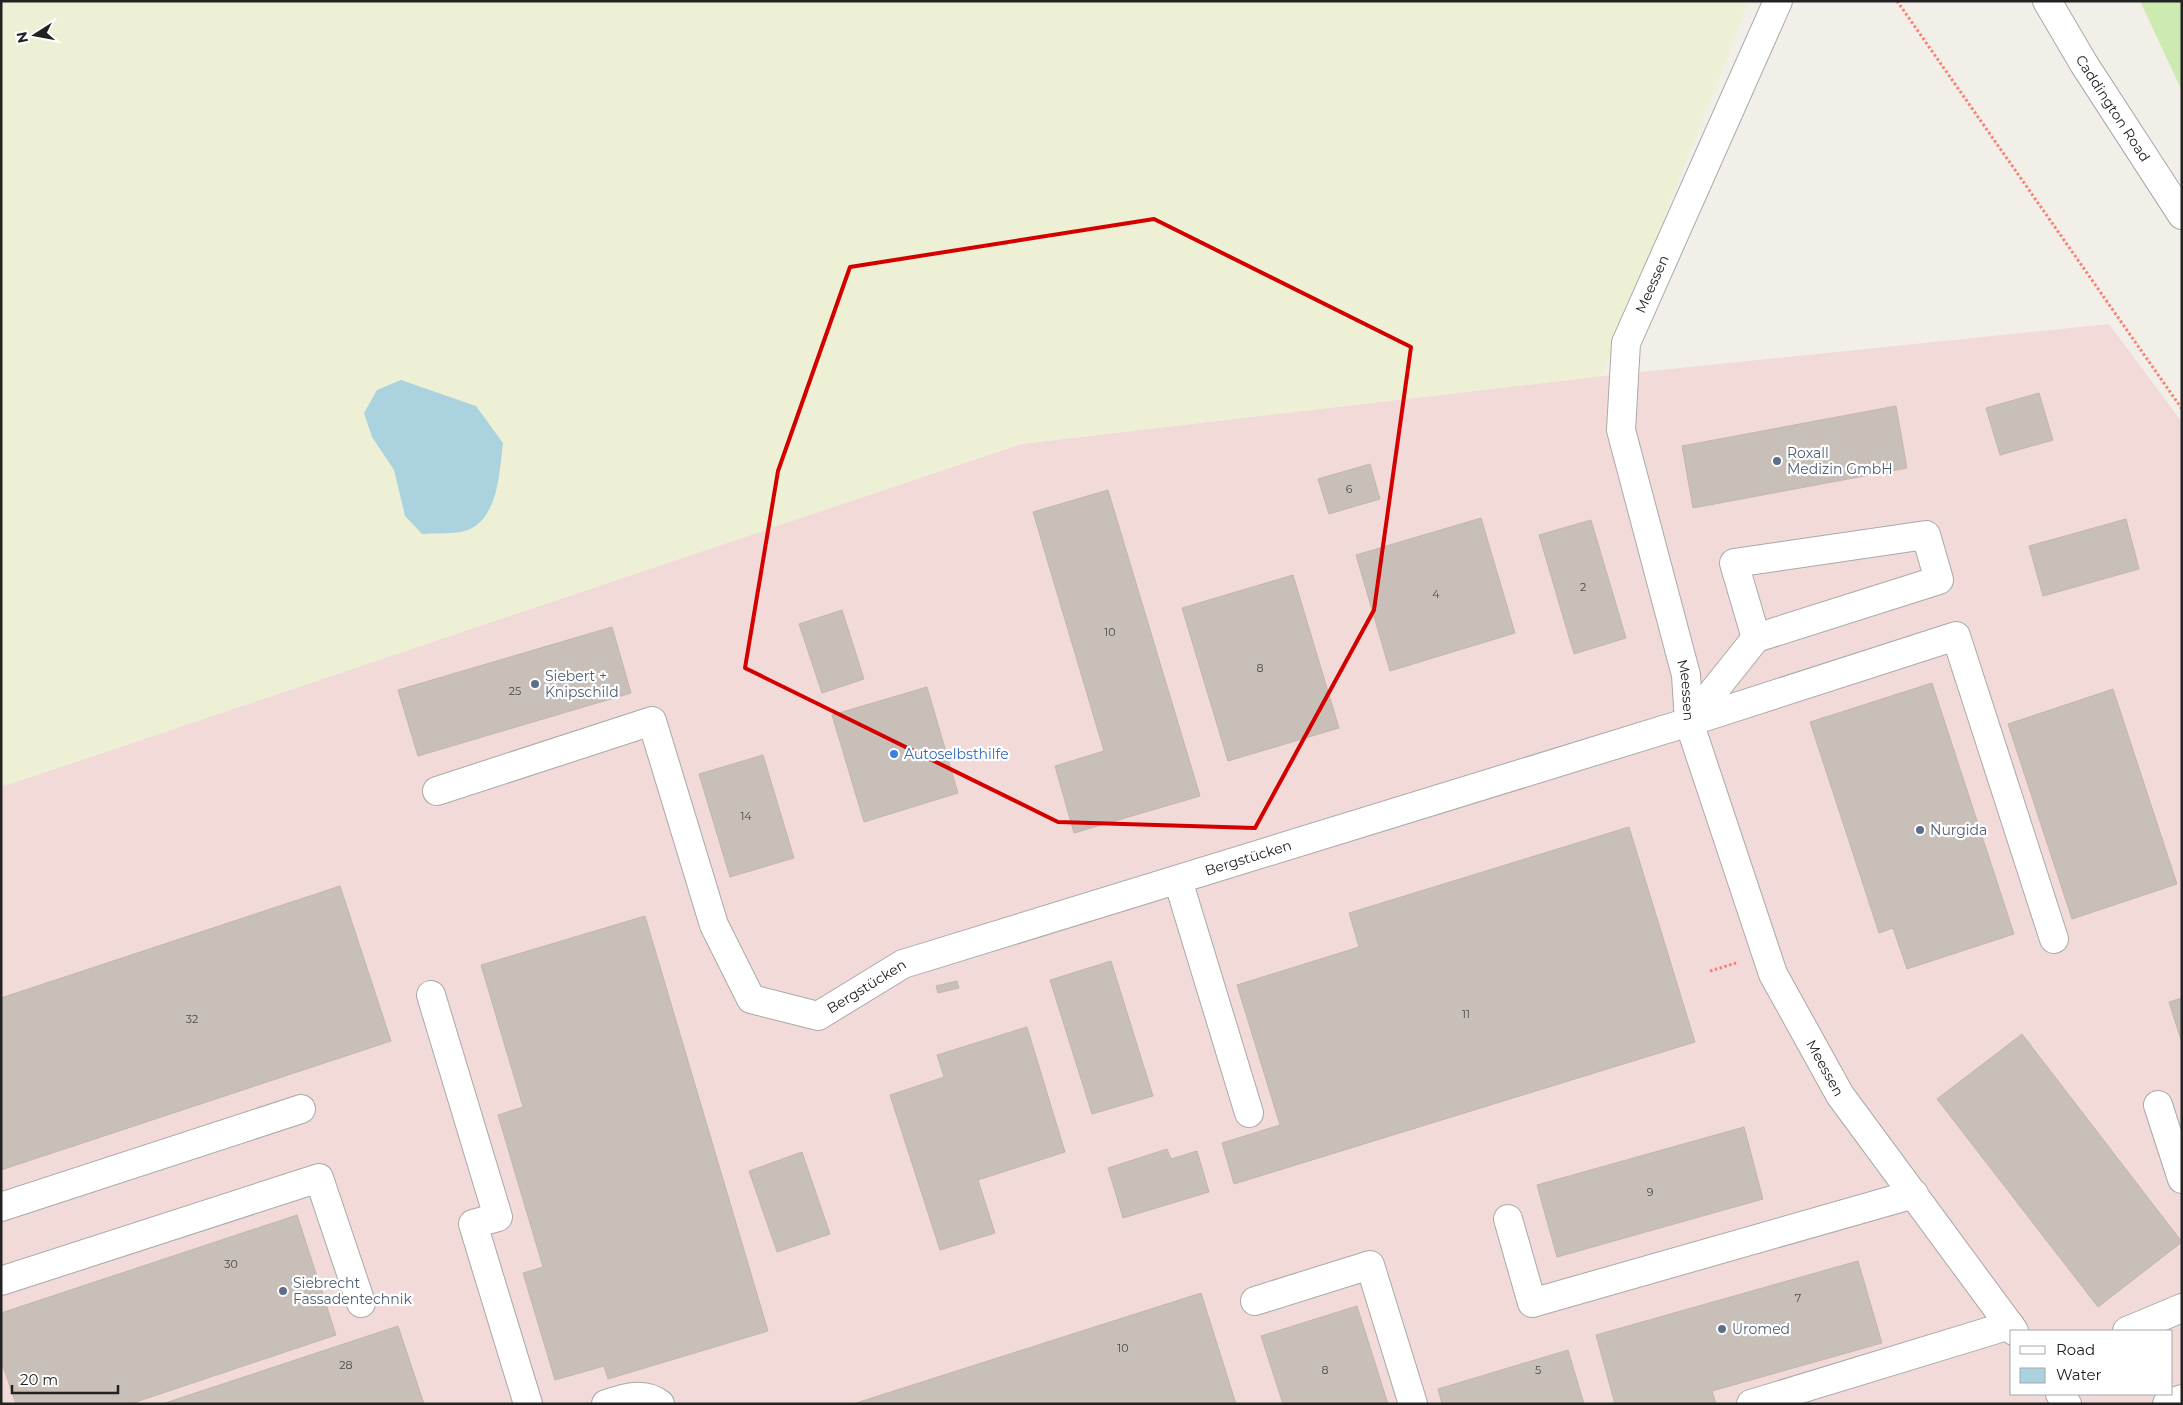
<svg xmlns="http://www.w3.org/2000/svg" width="2183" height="1405" font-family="Montserrat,sans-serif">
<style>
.commercial{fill:#f2dad9;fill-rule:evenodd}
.farmland{fill:#eef0d5;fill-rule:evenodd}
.grass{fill:#cdebb0}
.water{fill:#aad3df}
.building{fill:#c7bfb8;stroke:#c4b6ab}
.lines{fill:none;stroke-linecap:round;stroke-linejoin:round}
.minor-casing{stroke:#a9a9a9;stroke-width:30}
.path{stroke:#fa8072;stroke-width:3;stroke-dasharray:2.5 2.5;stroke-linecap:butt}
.minor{stroke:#fff;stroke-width:28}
.marked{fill:none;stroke:#d40000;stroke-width:4;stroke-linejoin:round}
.service-dot{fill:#5c6f8a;stroke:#fff;stroke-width:2}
.shop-dot{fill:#3f7fe0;stroke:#fff;stroke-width:2}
.labels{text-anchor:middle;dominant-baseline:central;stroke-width:4.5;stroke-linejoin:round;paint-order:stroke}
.number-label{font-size:11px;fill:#4b4948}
.street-label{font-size:14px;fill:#222;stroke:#fff}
.service-label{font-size:14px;fill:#4e5e75;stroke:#fff;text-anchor:start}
.shop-label{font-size:14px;fill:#366cbe;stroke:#fff;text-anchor:start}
</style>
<rect width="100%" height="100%" fill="#f2efe9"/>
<path class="commercial" d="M 2109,324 L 2182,422 L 2182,1404 L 1,1404 L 1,787 L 1021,444 L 1602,376 ZM 2012,1331 L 2172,1331 L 2172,1394 L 2012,1394 Z"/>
<path class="farmland" d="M 1,1 L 1749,1 L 1602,376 L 1021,444 L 1,787 ZM 394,470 L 422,534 L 405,516 Z"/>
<path class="grass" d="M 2140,1 L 2182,1 L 2182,91 Z"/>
<path class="water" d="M 401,380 L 476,406 L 503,443 C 499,473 499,524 461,532 C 449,534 434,533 422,534 L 405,516 L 394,470 L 372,437 L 364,413 L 377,390 Z"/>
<path class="building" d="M 2039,393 L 2053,440 L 2000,455 L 1986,408 Z
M 1896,406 L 1907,468 L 1693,508 L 1682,446 Z
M 1370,464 L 1380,499 L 1329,514 L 1318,479 Z
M 1108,490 L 1200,796 L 1074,833 L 1055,766 L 1104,751 L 1033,512 Z
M 1481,518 L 1515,633 L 1390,671 L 1356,555 Z
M 2126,519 L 2139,569 L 2043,596 L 2029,546 Z
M 1591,520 L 1626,638 L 1574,654 L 1539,535 Z
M 1293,575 L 1339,728 L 1228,761 L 1182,608 Z
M 842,610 L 864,679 L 822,693 L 799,624 Z
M 612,627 L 631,693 L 418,756 L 398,690 Z
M 1932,683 L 2014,934 L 1907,969 L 1893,928 L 1879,933 L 1810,722 Z
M 927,687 L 958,793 L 864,822 L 832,715 Z
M 2113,689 L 2177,884 L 2072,919 L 2008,724 Z
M 763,755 L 794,858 L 730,877 L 699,774 Z
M 1629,827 L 1695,1042 L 1234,1184 L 1222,1143 L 1280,1125 L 1237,985 L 1359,947 L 1349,913 Z
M 340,886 L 391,1041 L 1,1170 L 1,998 Z
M 645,916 L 768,1331 L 608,1379 L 604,1366 L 555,1380 L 523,1273 L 543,1267 L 498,1115 L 523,1107 L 481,965 Z
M 1111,961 L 1153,1096 L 1092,1114 L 1050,980 Z
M 957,981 L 959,988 L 938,993 L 936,986 Z
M 2182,998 L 2182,1043 L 2169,1002 Z
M 1027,1027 L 1065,1152 L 978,1180 L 995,1233 L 940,1250 L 890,1095 L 944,1077 L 937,1055 Z
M 2022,1034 L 2182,1242 L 2098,1307 L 1937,1099 Z
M 1744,1127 L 1763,1199 L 1557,1257 L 1537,1185 Z
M 1167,1149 L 1171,1159 L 1197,1151 L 1209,1192 L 1123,1218 L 1108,1168 Z
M 802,1152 L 830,1234 L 777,1252 L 749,1171 Z
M 297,1215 L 336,1335 L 130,1404 L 16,1404 L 1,1360 L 1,1313 Z
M 1858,1261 L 1882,1343 L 1712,1391 L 1716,1404 L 1615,1404 L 1596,1335 Z
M 1201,1293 L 1236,1404 L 853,1404 Z
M 1357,1306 L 1388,1404 L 1283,1404 L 1261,1336 Z
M 398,1326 L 424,1404 L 162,1404 Z
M 1568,1350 L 1584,1404 L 1442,1404 L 1438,1389 Z"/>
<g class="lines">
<g class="minor-casing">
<g id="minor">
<path id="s1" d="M 1778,1 L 1626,343 L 1621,430 L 1686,675 L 1689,722 L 1773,974 L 1840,1095 L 2014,1331"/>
<path id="s2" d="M 2047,1 L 2084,64 L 2182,215"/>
<path d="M 1689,722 L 1756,638 L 1939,580 L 1926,535 L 1734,563 L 1756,638"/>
<path id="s3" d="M 437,791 L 652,721 L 714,925 L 751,999 L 818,1016 L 903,964 L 1689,722 L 1956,636 L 2054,939"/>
<path d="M 1178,880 L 1249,1113"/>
<path d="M 431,995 L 498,1217 L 473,1224 L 528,1404"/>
<path d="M 2158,1105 L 2182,1179"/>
<path d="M 1,1207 L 301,1109"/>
<path d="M 1508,1219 L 1532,1303 L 1914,1194"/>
<path d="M 1,1281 L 319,1178 L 361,1303"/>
<path d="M 1255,1301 L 1370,1265 L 1413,1404"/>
<path d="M 2127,1331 L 2182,1308"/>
<path d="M 2060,1394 L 2067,1404"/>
<path d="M 606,1404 C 624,1398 644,1391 660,1404"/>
<path d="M 1751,1404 L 2010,1325"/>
<path d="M 2167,1404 L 2182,1399"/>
</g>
</g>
<path class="path" d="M 1897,1 L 2182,409
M 1710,971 L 1736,963"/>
<use href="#minor" class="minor"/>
</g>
<path class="marked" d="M 1154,219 L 1411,347 L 1374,610 L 1255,828 L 1058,822 L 745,668 L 778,471 L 850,267 Z"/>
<g class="service-dot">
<circle cx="1777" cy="461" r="5"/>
<circle cx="535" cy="684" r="5"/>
<circle cx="1920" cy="830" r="5"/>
<circle cx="283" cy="1291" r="5"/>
<circle cx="1722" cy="1329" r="5"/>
</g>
<circle class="shop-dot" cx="894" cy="754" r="5"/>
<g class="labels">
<g class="number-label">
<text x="1349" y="489">6</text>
<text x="1583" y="587">2</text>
<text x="1436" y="594">4</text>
<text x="1110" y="632">10</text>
<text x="1260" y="668">8</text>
<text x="515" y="691">25</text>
<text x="746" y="816">14</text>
<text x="1466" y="1014">11</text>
<text x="192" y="1019">32</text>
<text x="1650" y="1192">9</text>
<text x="231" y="1264">30</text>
<text x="1798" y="1298">7</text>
<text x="1123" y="1348">10</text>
<text x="346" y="1365">28</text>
<text x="1325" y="1370">8</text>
<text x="1538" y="1370">5</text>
</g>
<g class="street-label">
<text stroke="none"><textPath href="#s2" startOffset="126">Caddington Road</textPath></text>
<text transform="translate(1652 284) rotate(-66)">Meessen</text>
<text stroke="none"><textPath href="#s1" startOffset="730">Meessen</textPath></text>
<text stroke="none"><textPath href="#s3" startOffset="1052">Bergstücken</textPath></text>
<text stroke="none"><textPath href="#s3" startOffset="648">Bergstücken</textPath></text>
<text stroke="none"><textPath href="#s1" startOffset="1135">Meessen</textPath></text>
</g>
<g class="service-label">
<text x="1787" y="453">Roxall<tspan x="1787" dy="16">Medizin GmbH</tspan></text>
<text x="545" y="676">Siebert +<tspan x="545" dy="16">Knipschild</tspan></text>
<text x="1930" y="830">Nurgida</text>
<text x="293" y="1283">Siebrecht<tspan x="293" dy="16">Fassadentechnik</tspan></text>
<text x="1732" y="1329">Uromed</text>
</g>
<g class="shop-label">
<text x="904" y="754">Autoselbsthilfe</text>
</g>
</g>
<rect width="2183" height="1405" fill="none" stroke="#222222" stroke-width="5"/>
<rect x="2010" y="1330" width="162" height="65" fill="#ffffff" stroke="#a7a7a7"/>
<rect x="2020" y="1346" width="25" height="8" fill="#ffffff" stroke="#a7a7a7"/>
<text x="2056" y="1355" font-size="15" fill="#222222">Road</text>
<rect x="2020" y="1368" width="25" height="15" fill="#aad3df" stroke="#a7a7a7"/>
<text x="2056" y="1380" font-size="15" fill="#222222">Water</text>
<g transform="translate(35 35) rotate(259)" stroke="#ffffff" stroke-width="4" paint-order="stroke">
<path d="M0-4L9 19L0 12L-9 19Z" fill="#222222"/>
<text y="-8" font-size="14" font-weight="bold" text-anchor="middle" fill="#222222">N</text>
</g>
<path d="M12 1385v8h106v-8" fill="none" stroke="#222222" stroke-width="2.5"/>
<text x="20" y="1385" font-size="15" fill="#222222" stroke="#ffffff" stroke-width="4" paint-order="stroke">20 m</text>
</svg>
